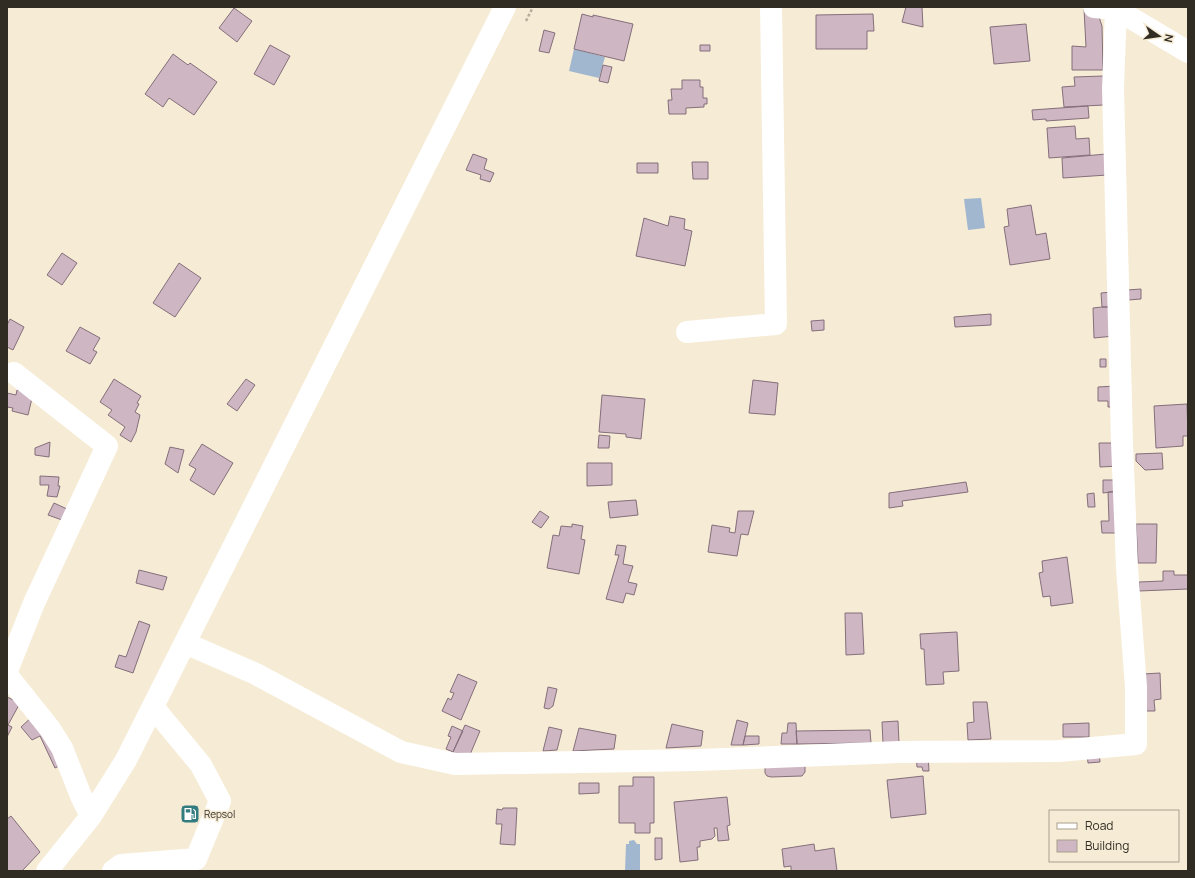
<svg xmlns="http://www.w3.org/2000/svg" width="1195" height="878" font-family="Manrope,sans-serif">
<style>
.water{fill:#a1b7d0}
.building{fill:#ceb6c3;stroke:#846f7b}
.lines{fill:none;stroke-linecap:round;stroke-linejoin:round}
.path{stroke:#b6ae9b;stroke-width:2.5;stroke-dasharray:3 2;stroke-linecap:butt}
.minor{stroke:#fff;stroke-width:22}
.labels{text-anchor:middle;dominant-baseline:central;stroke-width:3;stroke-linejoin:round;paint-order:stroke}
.poi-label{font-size:10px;fill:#302c24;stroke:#f6ebd4;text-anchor:start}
</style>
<rect width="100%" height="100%" fill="#f6ebd4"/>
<path class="water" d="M 574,49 L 605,57 L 599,78 L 569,71 Z
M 981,198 L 985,228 L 968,230 L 964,199 Z
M 634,840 L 637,844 L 640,844 L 640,871 L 625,871 L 626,844 L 629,844 L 629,841 Z"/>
<path class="building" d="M 906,7 L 922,7 L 923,27 L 902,22 Z
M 234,8 L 252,21 L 237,42 L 219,28 Z
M 1084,9 L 1099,17 L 1102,26 L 1103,70 L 1072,70 L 1072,46 L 1086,47 Z
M 582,14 L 593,17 L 593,15 L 633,24 L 624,61 L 574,49 Z
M 873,14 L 874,31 L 867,31 L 867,49 L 816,49 L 816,15 Z
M 1026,24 L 1030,61 L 994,64 L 990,27 Z
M 544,30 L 555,33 L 549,53 L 539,51 Z
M 270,45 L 290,56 L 274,85 L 254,74 Z
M 700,45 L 710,45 L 710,51 L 700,51 Z
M 173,54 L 188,65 L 190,63 L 217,82 L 194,115 L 169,98 L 163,107 L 145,94 Z
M 603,65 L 612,67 L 608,83 L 599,81 Z
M 1103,76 L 1104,105 L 1064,107 L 1062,87 L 1075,86 L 1074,77 Z
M 682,80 L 700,80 L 700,87 L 703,87 L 703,98 L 707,98 L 707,104 L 704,104 L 704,107 L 686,108 L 686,114 L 669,114 L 668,100 L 672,100 L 671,89 L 682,89 Z
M 1088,106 L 1089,118 L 1046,121 L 1046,119 L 1033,120 L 1032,110 Z
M 1075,126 L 1076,139 L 1089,138 L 1090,155 L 1049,158 L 1047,128 Z
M 473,154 L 487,159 L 484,169 L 494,173 L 490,182 L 480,179 L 481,175 L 466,170 Z
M 1106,154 L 1107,175 L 1063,178 L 1062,158 Z
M 692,162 L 708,162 L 708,179 L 693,179 Z
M 637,163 L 658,163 L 658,173 L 637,173 Z
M 1031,205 L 1036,235 L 1046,233 L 1050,259 L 1010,265 L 1004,227 L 1009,226 L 1007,209 Z
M 670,216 L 685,219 L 684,229 L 692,231 L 685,266 L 636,256 L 644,218 L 668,226 Z
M 62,253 L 77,263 L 62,285 L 47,275 Z
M 179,263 L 201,278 L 175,317 L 153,303 Z
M 1141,289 L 1141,299 L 1128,300 L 1127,290 Z
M 1112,292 L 1113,307 L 1102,307 L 1101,293 Z
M 1102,307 L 1113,307 L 1114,336 L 1094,338 L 1093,308 Z
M 991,314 L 991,325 L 955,327 L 954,317 Z
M 10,319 L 24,327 L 13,350 L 7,347 L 7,325 Z
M 824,320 L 824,330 L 812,331 L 811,321 Z
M 80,327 L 100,338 L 93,350 L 97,352 L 90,364 L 66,351 Z
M 1100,359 L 1106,359 L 1106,367 L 1100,367 Z
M 114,379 L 141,396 L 137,403 L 139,404 L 135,412 L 140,415 L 136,432 L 131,442 L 120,435 L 125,427 L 108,415 L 112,410 L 100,402 Z
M 246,379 L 255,385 L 237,411 L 227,404 Z
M 753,380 L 778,383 L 775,415 L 749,413 Z
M 1116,386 L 1117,407 L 1108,407 L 1108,401 L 1098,401 L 1098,387 Z
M 17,390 L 33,394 L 28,415 L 12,411 L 13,408 L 7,407 L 7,393 L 16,395 Z
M 602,395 L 645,399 L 641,439 L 626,437 L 626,434 L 599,432 Z
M 1187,404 L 1188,436 L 1183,436 L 1183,446 L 1156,448 L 1154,406 Z
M 599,435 L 610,436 L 609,448 L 598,448 Z
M 50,442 L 49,457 L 35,455 L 35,448 Z
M 1099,443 L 1118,443 L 1119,466 L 1100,467 Z
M 202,444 L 233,463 L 214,495 L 190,480 L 196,469 L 189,465 Z
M 170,447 L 184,450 L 178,473 L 165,464 Z
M 1162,453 L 1163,469 L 1145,470 L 1136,461 L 1136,454 Z
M 587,463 L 612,463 L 612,485 L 587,486 Z
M 40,476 L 59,477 L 58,486 L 60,486 L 57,497 L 47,496 L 49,485 L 40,485 Z
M 1103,480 L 1119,480 L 1120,491 L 1103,493 Z
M 966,482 L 968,492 L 902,501 L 903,506 L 889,508 L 889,493 Z
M 1120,491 L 1116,533 L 1102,533 L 1101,521 L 1109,521 L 1108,492 Z
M 1094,493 L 1095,507 L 1088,507 L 1087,494 Z
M 636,500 L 638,515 L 610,518 L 608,502 Z
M 54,503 L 67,509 L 62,520 L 48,515 Z
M 540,511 L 549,517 L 541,528 L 532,522 Z
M 738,511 L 754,511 L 748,535 L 741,534 L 737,556 L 708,552 L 712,525 L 730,528 L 729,532 L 735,533 Z
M 572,524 L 583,526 L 581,539 L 585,540 L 579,574 L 547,568 L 553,535 L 559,536 L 561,526 L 572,527 Z
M 1136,524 L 1157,524 L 1156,563 L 1138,563 Z
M 617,545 L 626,546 L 623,564 L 633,566 L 628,582 L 637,584 L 634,595 L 626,593 L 623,603 L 606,599 L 619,555 L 615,555 Z
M 1067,557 L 1073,603 L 1051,606 L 1050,596 L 1043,597 L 1039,573 L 1043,572 L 1042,561 Z
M 139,570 L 167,577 L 163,590 L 136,583 Z
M 1163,571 L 1174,571 L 1174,575 L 1188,575 L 1188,589 L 1139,591 L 1139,582 L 1163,581 Z
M 845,613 L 862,613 L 864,654 L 846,655 Z
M 139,621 L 150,625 L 133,673 L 115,667 L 119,655 L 126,657 Z
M 957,632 L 959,671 L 943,672 L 944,684 L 926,685 L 924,649 L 921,649 L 920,634 Z
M 1160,673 L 1161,699 L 1154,700 L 1155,711 L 1145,711 L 1143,674 Z
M 458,674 L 477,682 L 461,720 L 442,711 L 448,698 L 451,700 L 454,693 L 450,692 Z
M 548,687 L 557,689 L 553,706 L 549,709 L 544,708 Z
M 7,697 L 20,703 L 8,725 L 12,727 L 7,737 Z
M 973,702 L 987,702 L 991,739 L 968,740 L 967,723 L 974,722 Z
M 34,715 L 65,763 L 55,768 L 40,736 L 32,740 L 21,727 Z
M 737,720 L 748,723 L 743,745 L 731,745 Z
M 898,721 L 899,743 L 883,743 L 882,722 Z
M 788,723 L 796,723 L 797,744 L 781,744 L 782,733 L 787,733 Z
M 1089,723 L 1089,737 L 1063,737 L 1063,724 Z
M 672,724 L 703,731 L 701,746 L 666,748 Z
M 465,725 L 480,731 L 469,757 L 452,754 Z
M 452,726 L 463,731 L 453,752 L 446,749 L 451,737 L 448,736 Z
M 549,727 L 562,730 L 557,750 L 543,751 Z
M 579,728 L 616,735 L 614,749 L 573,751 Z
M 870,730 L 871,743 L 797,744 L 796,731 Z
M 745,736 L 759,736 L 759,744 L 743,745 Z
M 1099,751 L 1100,762 L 1088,763 L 1087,752 Z
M 928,754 L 929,771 L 923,771 L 922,767 L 917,767 L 916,755 Z
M 805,757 L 805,772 L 802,776 L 771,777 L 767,776 L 765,773 L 765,758 Z
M 923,776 L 926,814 L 891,818 L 887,780 Z
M 633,777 L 654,777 L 654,823 L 650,823 L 650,833 L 635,833 L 635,823 L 619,823 L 619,786 L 633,786 Z
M 579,783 L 599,783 L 599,793 L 579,794 Z
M 727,797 L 730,825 L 727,826 L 729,840 L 718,841 L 717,828 L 714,828 L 715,836 L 712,839 L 700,841 L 700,847 L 697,847 L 698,860 L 680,862 L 674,802 Z
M 503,808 L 517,808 L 515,845 L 500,844 L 502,824 L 496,824 L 497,809 L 502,810 Z
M 11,816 L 40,852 L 22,871 L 7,871 L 7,819 Z
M 655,838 L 662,838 L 662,859 L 655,860 Z
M 814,844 L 815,851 L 834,848 L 837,871 L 791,871 L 791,866 L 784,867 L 782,849 Z"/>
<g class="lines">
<path class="path" d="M 526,21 L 533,7"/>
<path class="minor" d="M 1094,7 L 1116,9 L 1188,52
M 687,332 L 776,324 L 771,7
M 185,643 L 256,674 L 401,752 L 455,764 L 698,760 L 900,752 L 1059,751 L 1136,744 L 1136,687 L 1127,568 L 1122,442 L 1113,88 L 1116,9
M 7,671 L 34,603 L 107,446 L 14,373
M 7,675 L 50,729 L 62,748 L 81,796 L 91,816
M 47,871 L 91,816 L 126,760 L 505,7
M 113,871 L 121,865 L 196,859 L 220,801 L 201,765 L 153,707"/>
</g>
<defs>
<g id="fuel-square" transform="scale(1)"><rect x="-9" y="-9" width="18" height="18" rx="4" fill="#327b80" stroke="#f6ebd4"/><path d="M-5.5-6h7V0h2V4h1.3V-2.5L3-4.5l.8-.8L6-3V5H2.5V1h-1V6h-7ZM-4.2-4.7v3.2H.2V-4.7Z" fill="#fff"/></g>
</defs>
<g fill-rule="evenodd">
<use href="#fuel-square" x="190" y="814"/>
</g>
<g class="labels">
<g class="poi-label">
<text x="204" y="814">Repsol</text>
</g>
</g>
<rect width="1195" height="878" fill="none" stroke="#302c24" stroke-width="16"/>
<rect x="1049" y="810" width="130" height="52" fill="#f6ebd4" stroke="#a79f8e"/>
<rect x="1057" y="823" width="20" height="6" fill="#ffffff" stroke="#a79f8e"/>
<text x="1085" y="830" font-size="12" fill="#302c24">Road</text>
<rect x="1057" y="840" width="20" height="12" fill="#ceb6c3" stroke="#a79f8e"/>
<text x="1085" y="850" font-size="12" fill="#302c24">Building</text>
<g transform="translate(1159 36) rotate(103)" stroke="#f6ebd4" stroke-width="3" paint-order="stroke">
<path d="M0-3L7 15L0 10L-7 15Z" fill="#302c24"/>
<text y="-6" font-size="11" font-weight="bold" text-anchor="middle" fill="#302c24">N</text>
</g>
</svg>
